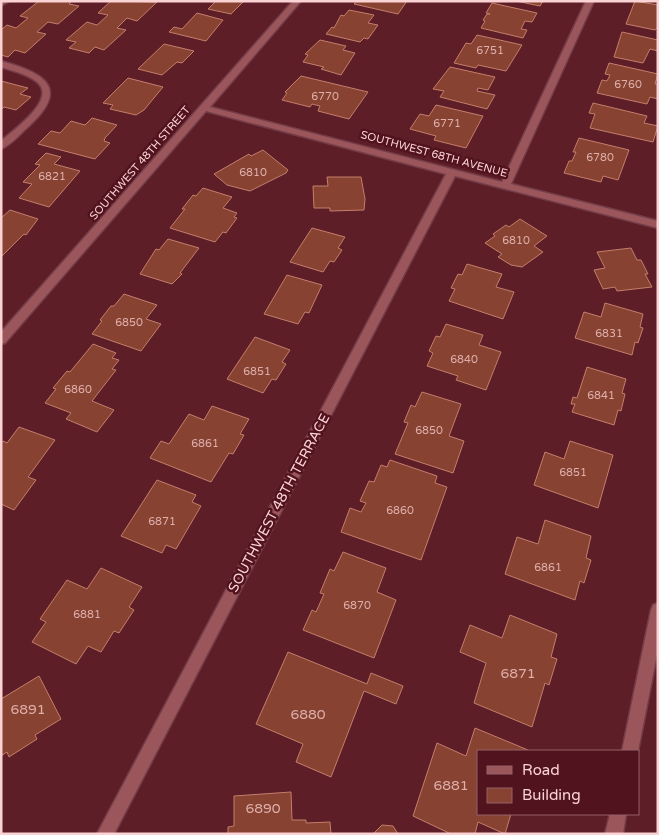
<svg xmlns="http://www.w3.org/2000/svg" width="659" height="835" font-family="'Varela Round',sans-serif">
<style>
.building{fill:#874231;stroke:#c47e6c}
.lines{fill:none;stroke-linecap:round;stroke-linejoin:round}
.minor-casing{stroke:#743c47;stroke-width:3}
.minor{fill:#9b565c;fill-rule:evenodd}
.labels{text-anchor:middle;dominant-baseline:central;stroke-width:5;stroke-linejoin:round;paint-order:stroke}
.number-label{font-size:11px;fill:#dfafac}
.far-street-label{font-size:11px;fill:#fcd3d5;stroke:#51131e}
.street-label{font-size:14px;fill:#fcd3d5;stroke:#51131e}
.near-number-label{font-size:14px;fill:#dfafac}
</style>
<rect width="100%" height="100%" fill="#5d1e27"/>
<path class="building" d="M 39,1 L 72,1 L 69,4 L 79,6 L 58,24 L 48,22 L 37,32 L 46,34 L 25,53 L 15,50 L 8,57 L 1,55 L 1,30 L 7,25 L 16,28 L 28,18 L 20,16 Z
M 111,1 L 157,2 L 137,21 L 127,18 L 117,28 L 126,30 L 104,50 L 95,47 L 89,53 L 69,48 L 76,42 L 66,40 L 87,22 L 97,25 L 108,15 L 98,13 Z
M 216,1 L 244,1 L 231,14 L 208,9 Z
M 357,1 L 407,1 L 398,14 L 354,4 Z
M 516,1 L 543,1 L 540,6 Z
M 635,1 L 658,5 L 658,27 L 655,30 L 626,24 Z
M 492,3 L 537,13 L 532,22 L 525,21 L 521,29 L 527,30 L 523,38 L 481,28 L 485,21 L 483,20 L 487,14 L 490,14 L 486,13 Z
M 349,10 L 374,15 L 368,23 L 378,25 L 368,39 L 364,38 L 360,42 L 326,34 L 332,27 L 334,28 L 341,15 L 344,16 Z
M 197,13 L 223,20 L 206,41 L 169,32 L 174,27 L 182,29 Z
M 622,32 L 658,40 L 658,51 L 650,49 L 643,63 L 614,57 Z
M 477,35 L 522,45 L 506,71 L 478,65 L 476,68 L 454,63 L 466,43 L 471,44 Z
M 320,40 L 346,46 L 343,50 L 355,53 L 341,75 L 321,69 L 324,67 L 303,62 L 308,55 L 305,54 Z
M 164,44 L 194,51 L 182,63 L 177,62 L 162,75 L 138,69 Z
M 609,63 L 658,74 L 655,84 L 658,84 L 658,99 L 650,97 L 647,104 L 597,93 L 602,80 L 607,81 L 610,75 L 605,74 Z
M 450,67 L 495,77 L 488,90 L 478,88 L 477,91 L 495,95 L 487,109 L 440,97 L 444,91 L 433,89 Z
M 301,76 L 368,92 L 349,119 L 318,111 L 320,106 L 312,104 L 310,107 L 282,100 L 287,93 L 285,92 Z
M 128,78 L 163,87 L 144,110 L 136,115 L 110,109 L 113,105 L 103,103 Z
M 1,81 L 28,88 L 20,94 L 31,97 L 16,110 L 4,107 L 1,110 Z
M 593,103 L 647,116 L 644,123 L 658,126 L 653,142 L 590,128 L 595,114 L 589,113 Z
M 436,105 L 483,116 L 466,148 L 434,140 L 436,136 L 410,129 L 420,114 L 429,116 Z
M 92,118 L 117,125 L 105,138 L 104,141 L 110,143 L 95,159 L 38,144 L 51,131 L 60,133 L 71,121 L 85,125 Z
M 579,138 L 629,150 L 618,180 L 603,176 L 601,182 L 564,173 L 569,161 L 572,161 L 576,152 L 573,152 Z
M 263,150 L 288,170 L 286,173 L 250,191 L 227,185 L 214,174 L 249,154 L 251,156 Z
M 46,153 L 61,157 L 54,164 L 80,171 L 49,207 L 19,198 L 32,184 L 23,182 L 40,165 L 35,164 Z
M 327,177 L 361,177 L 365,199 L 364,210 L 330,211 L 330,208 L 314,208 L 313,186 L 328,186 Z
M 203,188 L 232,197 L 223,208 L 237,213 L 234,217 L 237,218 L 226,233 L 223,232 L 215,242 L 170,228 L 185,209 L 182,209 L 193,195 L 196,196 Z
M 10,210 L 38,219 L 26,235 L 24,234 L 1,257 L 1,218 Z
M 520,219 L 547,236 L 534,246 L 543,252 L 522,267 L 511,265 L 498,257 L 502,254 L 485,243 L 495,236 L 493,234 L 506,225 L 509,227 Z
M 312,228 L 345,237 L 338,248 L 342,250 L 334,262 L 330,261 L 323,272 L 290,262 Z
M 168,239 L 199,248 L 180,273 L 182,274 L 172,284 L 140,274 L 156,249 L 159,250 Z
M 631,248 L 637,260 L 641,260 L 648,274 L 645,274 L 652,287 L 617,291 L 615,287 L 603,289 L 594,270 L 605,268 L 597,252 Z
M 467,264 L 502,274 L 496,287 L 514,292 L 503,319 L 449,301 L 455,289 L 451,288 L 458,274 L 462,275 Z
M 287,275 L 322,285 L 309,313 L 305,312 L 298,324 L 264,314 Z
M 124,294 L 157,305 L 146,319 L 161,324 L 141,351 L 92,334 L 102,321 L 100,320 L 111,306 L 114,306 Z
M 605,303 L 643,314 L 640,327 L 643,328 L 638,343 L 635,342 L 632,355 L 575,338 L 584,312 L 601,317 Z
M 446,324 L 483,335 L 479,345 L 501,352 L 486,390 L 456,380 L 458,376 L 427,366 L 433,353 L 429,351 L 436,336 L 440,337 Z
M 255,337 L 290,350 L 282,362 L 286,364 L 276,380 L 272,379 L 263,393 L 227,379 Z
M 93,344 L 116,353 L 112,358 L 119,360 L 112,369 L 116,370 L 92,401 L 114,410 L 97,432 L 66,419 L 71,413 L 45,403 L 56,389 L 53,388 L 67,371 L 70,372 Z
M 587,367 L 626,379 L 622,393 L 625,394 L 621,411 L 618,410 L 614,425 L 572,412 L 575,404 L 571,404 L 573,397 L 577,398 Z
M 422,392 L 461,404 L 449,436 L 464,441 L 453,473 L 395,454 L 408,423 L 404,422 L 411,405 L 415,407 Z
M 212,406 L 249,419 L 240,434 L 244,435 L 233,454 L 229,453 L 211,482 L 150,458 L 161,441 L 169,444 L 189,414 L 204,420 Z
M 19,427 L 55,440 L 28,477 L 36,480 L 14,510 L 1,504 L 1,443 L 3,441 L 7,443 Z
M 570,441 L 613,455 L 598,508 L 534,485 L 545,452 L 564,459 Z
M 390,460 L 437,476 L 435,483 L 447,487 L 421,560 L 341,532 L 350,508 L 361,512 L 366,503 L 360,501 L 369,481 L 374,482 L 381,465 L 387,467 Z
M 157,480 L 196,495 L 192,502 L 201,506 L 176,549 L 166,545 L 162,553 L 121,536 Z
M 545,520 L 591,536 L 586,558 L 591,560 L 584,583 L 580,581 L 575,600 L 505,574 L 517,537 L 538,544 Z
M 343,552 L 386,568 L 377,592 L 396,600 L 374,658 L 303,630 L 312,610 L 316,612 L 324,594 L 320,593 L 330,569 L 334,571 Z
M 101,568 L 142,587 L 129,607 L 134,610 L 119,633 L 114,631 L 101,652 L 88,646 L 76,664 L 32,642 L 46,622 L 40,619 L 67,580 L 87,589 Z
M 510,615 L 557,634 L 551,657 L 557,659 L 549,685 L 545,683 L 532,727 L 474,703 L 486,663 L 460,652 L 470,625 L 502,638 Z
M 288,652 L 367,684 L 371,673 L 403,686 L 396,704 L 364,691 L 331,777 L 296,762 L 303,744 L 256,724 Z
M 39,676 L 61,719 L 35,735 L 37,739 L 9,757 L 7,752 L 1,756 L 1,699 Z
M 475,728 L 528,750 L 528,751 L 478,751 L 478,814 L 511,814 L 505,834 L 478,822 L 475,834 L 451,834 L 413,816 L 437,743 L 466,756 Z
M 291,792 L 292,820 L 306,820 L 306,823 L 330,822 L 331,834 L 228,834 L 228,827 L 234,826 L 234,796 Z
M 382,825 L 393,826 L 398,834 L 373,834 Z"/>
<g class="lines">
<g class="minor-casing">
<path id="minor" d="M 1,1 L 9,1 L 1,6 Z
M 293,1 L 301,1 L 210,107 L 502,182 L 586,1 L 594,1 L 511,184 L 658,221 L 658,228 L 455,176 L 114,834 L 97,834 L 446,174 L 206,111 L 5,343 L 1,344 L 1,332 Z
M 1,61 C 45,73 71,88 28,127 C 20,134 11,145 1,149 L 1,141 C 13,130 58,99 37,82 C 27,74 13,71 1,67 Z
M 658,603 L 658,649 L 638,751 L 622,751 L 651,610 L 653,605 Z
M 610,814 L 626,814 L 623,834 L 605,834 Z"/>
</g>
<use href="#minor" class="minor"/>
</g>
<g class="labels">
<g class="number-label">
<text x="490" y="50">6751</text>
<text x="628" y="84">6760</text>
<text x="325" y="96">6770</text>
<text x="447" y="123">6771</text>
<text x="600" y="157">6780</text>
<text x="253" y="172">6810</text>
<text x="52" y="176">6821</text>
<text x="516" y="240">6810</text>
<text x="129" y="322">6850</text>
<text x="609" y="333">6831</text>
<text x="464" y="359">6840</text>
<text x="257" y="371">6851</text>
<text x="78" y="389">6860</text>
<text x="601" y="395">6841</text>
<text x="429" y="430">6850</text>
<text x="205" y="443">6861</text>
<text x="573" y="472">6851</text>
<text x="400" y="510">6860</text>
<text x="162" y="521">6871</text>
<text x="548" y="567">6861</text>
<text x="357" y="605">6870</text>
<text x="87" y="614">6881</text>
</g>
<g class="far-street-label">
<text transform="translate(434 154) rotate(15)">SOUTHWEST 68TH AVENUE</text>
<text transform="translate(140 163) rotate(-49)">SOUTHWEST 48TH STREET</text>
</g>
<g class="street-label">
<text transform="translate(279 503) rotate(-62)">SOUTHWEST 48TH TERRACE</text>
</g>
<g class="near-number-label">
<text x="518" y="673">6871</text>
<text x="28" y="709">6891</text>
<text x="308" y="714">6880</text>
<text x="451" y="785">6881</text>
<text x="263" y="808">6890</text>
</g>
</g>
<rect width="659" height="835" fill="none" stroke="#fcd3d5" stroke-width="5"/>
<rect x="477" y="750" width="162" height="65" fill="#51131e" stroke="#956067"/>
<rect x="487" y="766" width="25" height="8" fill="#9b565c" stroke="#956067"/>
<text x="522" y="775" font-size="15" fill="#fcd3d5">Road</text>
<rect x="487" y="788" width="25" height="15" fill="#874231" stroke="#956067"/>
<text x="522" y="800" font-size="15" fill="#fcd3d5">Building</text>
</svg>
